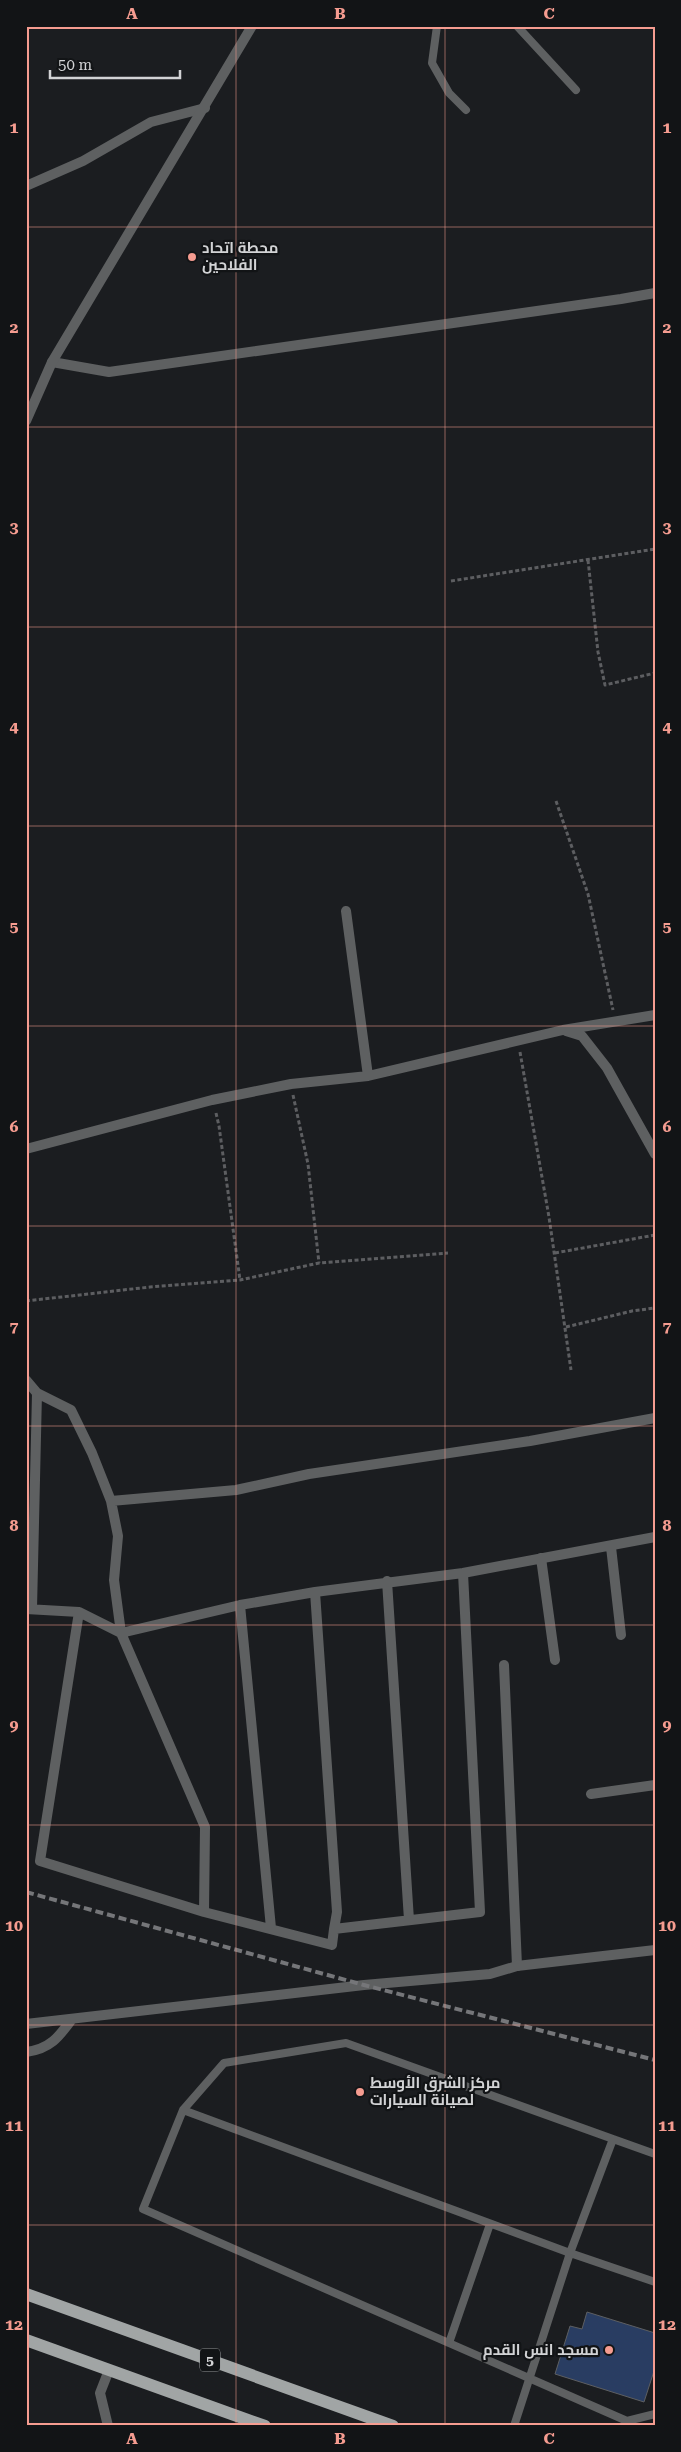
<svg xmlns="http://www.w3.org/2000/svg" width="681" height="2452" font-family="'Roboto Serif',Cairo,serif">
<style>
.building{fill:#293d62;stroke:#5d5f62}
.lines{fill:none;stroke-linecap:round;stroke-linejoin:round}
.path{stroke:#5d5e61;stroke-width:3;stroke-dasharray:4 2.5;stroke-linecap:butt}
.service{stroke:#5e6061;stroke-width:8}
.minor{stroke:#5e6061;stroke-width:10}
.tertiary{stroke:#5e6061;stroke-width:10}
.primary{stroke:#a1a5a5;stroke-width:12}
.rail{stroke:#757679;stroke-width:4;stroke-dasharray:8 4;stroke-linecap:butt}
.grid{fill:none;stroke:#f59c90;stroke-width:1;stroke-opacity:0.55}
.poi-dot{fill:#f59c90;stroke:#121416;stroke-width:2}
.labels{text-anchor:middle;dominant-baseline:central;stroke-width:4.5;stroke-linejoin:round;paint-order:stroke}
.shield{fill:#121416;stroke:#989a9c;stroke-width:1}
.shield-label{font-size:14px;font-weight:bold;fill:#d2d3d5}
.poi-label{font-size:15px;font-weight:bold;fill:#d2d3d5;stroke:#121416;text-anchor:start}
.neatline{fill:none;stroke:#f59c90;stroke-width:2}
.grid-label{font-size:16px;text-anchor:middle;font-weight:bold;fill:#f59c90}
</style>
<rect width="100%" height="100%" fill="#1b1d20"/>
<path class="building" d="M 587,2312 L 655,2333 L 655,2368 L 644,2402 L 555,2374 L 570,2326 L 582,2329 Z"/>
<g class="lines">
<path class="path" d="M 588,560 L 598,652 L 605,685 L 655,673
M 451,581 L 655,549
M 556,801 L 588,894 L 613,1010
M 520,1052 L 549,1217 L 571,1370
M 293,1095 L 308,1164 L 319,1263
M 216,1113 L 219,1126 L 240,1280
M 555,1253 L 655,1235
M 26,1301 L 150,1287 L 240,1280 L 319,1263 L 448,1253
M 566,1327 L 632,1311 L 655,1308"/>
<path class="service" d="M 437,26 L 432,63 L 449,93 L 466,110
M 517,26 L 576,90
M 183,2110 L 570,2253 L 613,2139 L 655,2154
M 613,2139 L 346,2043 L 224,2063 L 183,2110 L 143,2209 L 627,2421 L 655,2414
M 449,2343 L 490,2224
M 514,2426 L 570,2253 L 655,2282"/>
<path class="minor" d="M 26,186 L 83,161 L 151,122 L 205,108
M 52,362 L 109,372 L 621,299 L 655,293
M 346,911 L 368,1076
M 566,1031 L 582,1036 L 607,1068 L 655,1154
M 26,1149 L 212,1100 L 291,1084 L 368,1076 L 563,1030 L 655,1015
M 26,1380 L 37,1393 L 71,1410 L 92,1453 L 111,1501 L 118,1536 L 114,1580 L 121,1633 L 205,1827 L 204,1912
M 111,1501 L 236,1490 L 309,1474 L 530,1441 L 655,1418
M 611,1547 L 621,1635
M 541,1558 L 555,1660
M 387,1581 L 409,1920
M 315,1592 L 337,1912 L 334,1929
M 240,1605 L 271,1928
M 26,1609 L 79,1612 L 121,1633 L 240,1605 L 315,1592 L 463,1573 L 655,1537
M 32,1609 L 37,1393
M 79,1612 L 40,1861 L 204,1912 L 332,1945 L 334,1929 L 480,1912 L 463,1573
M 504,1665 L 517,1966
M 591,1794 L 655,1785
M 108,2426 L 100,2393 L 109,2370"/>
<path class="tertiary" d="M 26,421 L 52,362 L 252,26
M 26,2024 L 364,1985 L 490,1974 L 517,1966 L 655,1950
M 26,2052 C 50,2049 59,2037 72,2019"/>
<path class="primary" d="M 26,2294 L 393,2426
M 26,2340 L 265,2426"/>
<path class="rail" d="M 26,1892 L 364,1985 L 655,2060"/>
</g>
<path class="grid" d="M 236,26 L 236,2426M 445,26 L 445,2426M 26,227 L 655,227M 26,427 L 655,427M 26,627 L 655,627M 26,826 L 655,826M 26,1026 L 655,1026M 26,1226 L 655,1226M 26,1426 L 655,1426M 26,1625 L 655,1625M 26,1825 L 655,1825M 26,2025 L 655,2025M 26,2225 L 655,2225"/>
<g class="poi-dot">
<circle cx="192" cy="257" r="5"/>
<circle cx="360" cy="2092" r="5"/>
<circle cx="609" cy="2350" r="5"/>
</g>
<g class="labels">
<rect class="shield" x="200" y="2348.5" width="20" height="23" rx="4"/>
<g class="shield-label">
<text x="210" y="2360">5</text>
</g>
<g class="poi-label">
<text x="202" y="248">محطة اتحاد<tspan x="202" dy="17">الفلاحين</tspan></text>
<text x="370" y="2083">مركز الشرق الأوسط<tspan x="370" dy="17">لصيانة السيارات</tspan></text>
<text x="599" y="2350" text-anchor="end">مسجد انس القدم</text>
</g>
</g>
<rect width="681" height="2452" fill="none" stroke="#121416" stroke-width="55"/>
<path d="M50 70v8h130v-8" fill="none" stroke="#d2d3d5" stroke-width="2.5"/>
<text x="58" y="70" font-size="15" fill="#d2d3d5" stroke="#121416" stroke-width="4" paint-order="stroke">50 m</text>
<rect x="28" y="28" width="626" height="2396" class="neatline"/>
<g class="grid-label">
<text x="132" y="19">A</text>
<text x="340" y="19">B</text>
<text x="549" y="19">C</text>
<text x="14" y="133">1</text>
<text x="667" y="133">1</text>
<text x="14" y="333">2</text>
<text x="667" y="333">2</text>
<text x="14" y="533">3</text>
<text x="667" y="533">3</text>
<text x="14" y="732">4</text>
<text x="667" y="732">4</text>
<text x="14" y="932">5</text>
<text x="667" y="932">5</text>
<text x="14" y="1132">6</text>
<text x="667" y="1132">6</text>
<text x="14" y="1332">7</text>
<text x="667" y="1332">7</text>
<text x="14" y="1531">8</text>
<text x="667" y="1531">8</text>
<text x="14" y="1731">9</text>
<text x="667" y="1731">9</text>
<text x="14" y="1931">10</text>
<text x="667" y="1931">10</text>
<text x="14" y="2131">11</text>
<text x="667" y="2131">11</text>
<text x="14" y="2330">12</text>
<text x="667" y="2330">12</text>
<text x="132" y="2444">A</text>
<text x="340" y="2444">B</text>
<text x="549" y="2444">C</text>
</g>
</svg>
